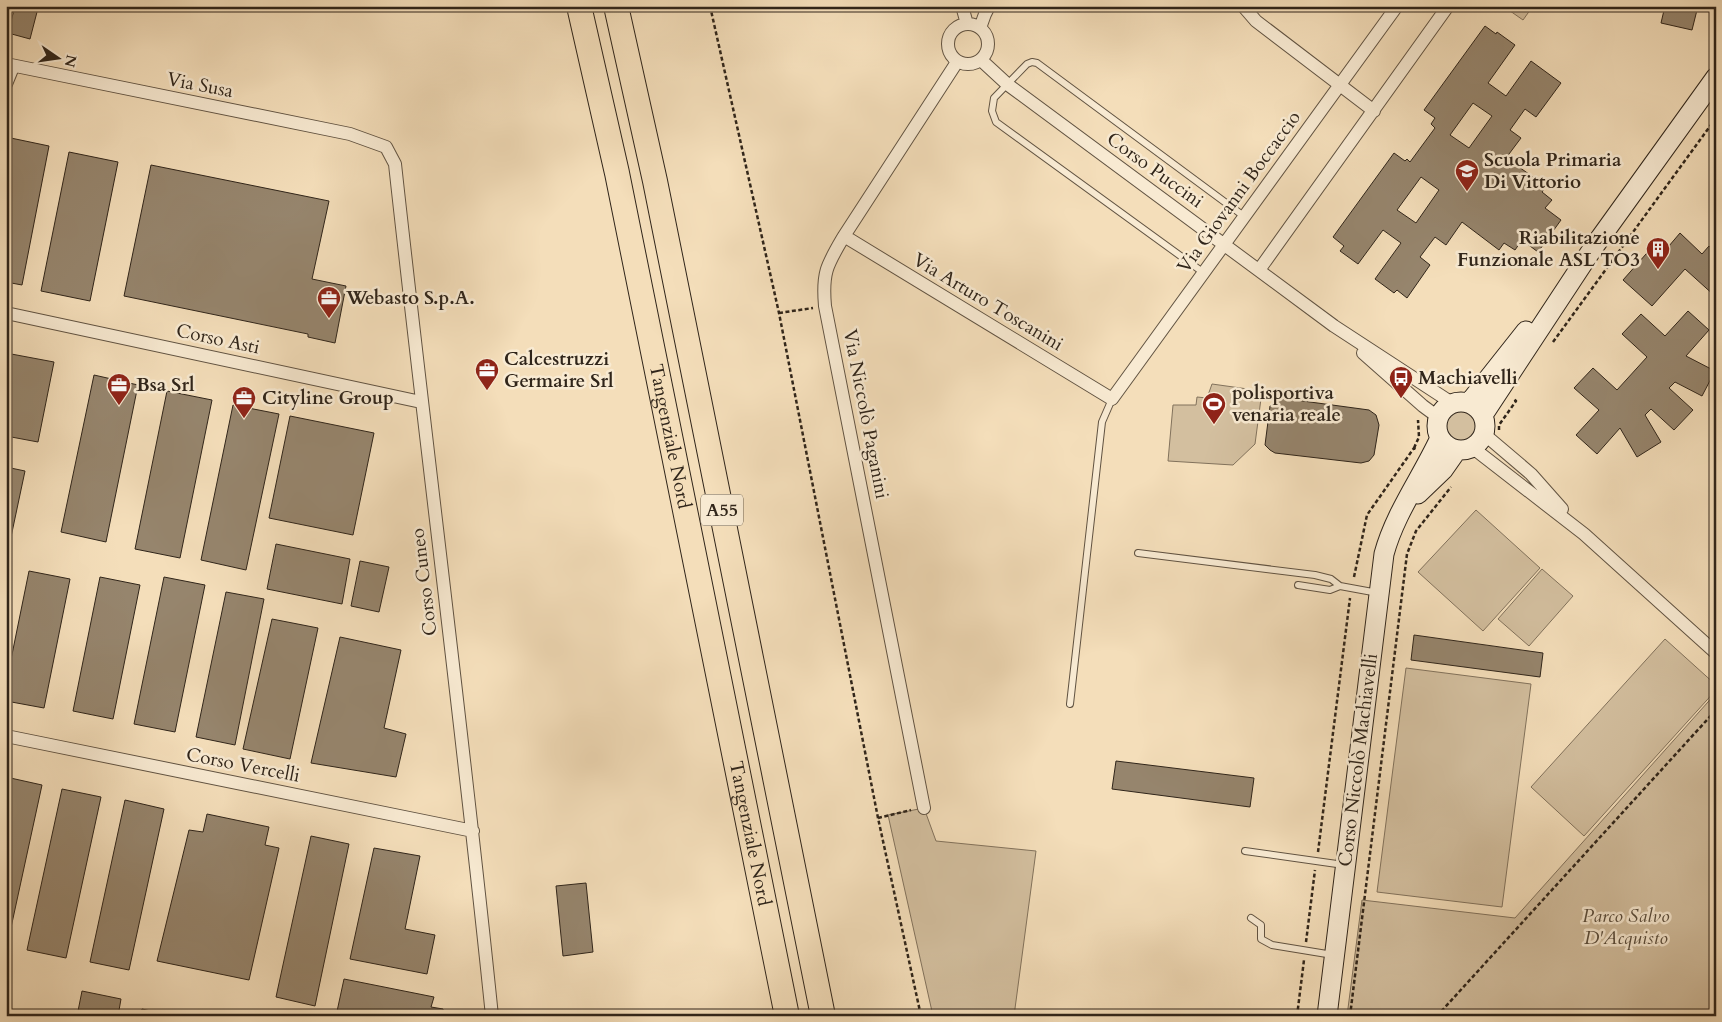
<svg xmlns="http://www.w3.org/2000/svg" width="1722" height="1022" font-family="Cardo,serif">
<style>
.green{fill:#d3bf9f;stroke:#82725c}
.building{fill:#96856d;stroke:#30251a;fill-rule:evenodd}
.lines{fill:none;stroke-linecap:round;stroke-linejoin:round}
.lane-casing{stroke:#615342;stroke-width:8}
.street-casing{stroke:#615342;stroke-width:14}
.secondary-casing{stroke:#30251a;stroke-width:21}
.highway-casing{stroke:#30251a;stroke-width:26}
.path{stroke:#30251a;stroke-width:2.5;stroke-dasharray:4 2.5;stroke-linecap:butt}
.lane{stroke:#f8ead2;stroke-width:6}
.street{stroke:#f8ead2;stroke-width:12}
.secondary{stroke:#f8ead2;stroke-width:19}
.highway{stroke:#f4deba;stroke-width:24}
.labels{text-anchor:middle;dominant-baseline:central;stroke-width:5;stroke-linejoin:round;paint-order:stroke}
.shield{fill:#f8ead2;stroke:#6c6051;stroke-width:1}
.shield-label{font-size:18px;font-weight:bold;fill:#30251a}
.street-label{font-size:19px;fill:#30251a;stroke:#f8ead2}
.poi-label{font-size:19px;font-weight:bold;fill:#30251a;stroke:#f8ead2;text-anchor:start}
.park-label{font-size:19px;font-style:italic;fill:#594c3b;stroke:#f8ead2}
</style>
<rect width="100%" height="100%" fill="#f4deba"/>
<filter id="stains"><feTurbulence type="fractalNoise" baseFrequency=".004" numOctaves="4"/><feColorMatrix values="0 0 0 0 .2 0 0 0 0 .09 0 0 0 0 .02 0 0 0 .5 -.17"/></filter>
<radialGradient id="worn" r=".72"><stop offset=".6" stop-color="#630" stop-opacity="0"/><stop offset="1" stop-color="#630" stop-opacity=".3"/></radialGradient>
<path class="green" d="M 1503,6 L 1533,6 L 1523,20 Z
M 1212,384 L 1262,391 L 1255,444 L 1233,465 L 1168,461 L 1173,405 L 1196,405 L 1197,397 L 1207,398 Z
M1445 426a16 16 0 1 1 32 0a16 16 0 1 1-32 0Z
M 1476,510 L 1540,568 L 1483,631 L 1418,572 Z
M 1542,569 L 1573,596 L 1529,646 L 1498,619 Z
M 1665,639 L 1716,685 L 1716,690 L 1584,836 L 1531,787 Z
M 1406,668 L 1531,684 L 1502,907 L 1377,892 Z
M 1716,693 L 1716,1016 L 1347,1016 L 1362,900 L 1515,918 Z
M 924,808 L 936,841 L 1036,851 L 1014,1016 L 933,1016 L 888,815 Z"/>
<path class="building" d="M 15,6 L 37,12 L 30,39 L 8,33 Z
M 1665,6 L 1698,6 L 1692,30 L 1661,23 Z
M 1485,26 L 1496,34 L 1497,32 L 1515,45 L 1488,83 L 1506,96 L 1531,61 L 1561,83 L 1536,117 L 1525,109 L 1510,130 L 1521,138 L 1506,158 L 1546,186 L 1542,192 L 1552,200 L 1545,208 L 1561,220 L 1538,252 L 1522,240 L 1515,250 L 1504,243 L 1499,250 L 1462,222 L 1446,245 L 1435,237 L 1420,257 L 1430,265 L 1407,298 L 1397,290 L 1394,293 L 1375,279 L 1401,243 L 1383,230 L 1358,264 L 1340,251 L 1344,246 L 1333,237 L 1394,153 L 1405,161 L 1407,159 L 1410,162 L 1435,128 L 1431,124 L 1435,118 L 1424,110 ZM 1473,103 L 1492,116 L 1469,148 L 1450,135 ZM 1421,177 L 1439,190 L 1416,223 L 1397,210 Z
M 6,137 L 49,146 L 22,285 L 6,282 Z
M 69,152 L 118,162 L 90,301 L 41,291 Z
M 151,165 L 329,201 L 312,279 L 346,286 L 335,343 L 308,337 L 308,334 L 124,296 Z
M 1680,233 L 1702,254 L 1709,246 L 1716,252 L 1716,297 L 1685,269 L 1652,306 L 1623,280 L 1654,245 L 1663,253 Z
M 1688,311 L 1709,330 L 1686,356 L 1715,371 L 1702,396 L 1675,382 L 1669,388 L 1693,410 L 1674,430 L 1651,409 L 1645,415 L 1661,442 L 1637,457 L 1620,428 L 1597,454 L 1576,435 L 1599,410 L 1574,388 L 1593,368 L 1617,390 L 1647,357 L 1622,334 L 1641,314 L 1665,336 Z
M 6,353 L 54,362 L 38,442 L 6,436 Z
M 94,375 L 138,385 L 106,542 L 61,532 Z
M 167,391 L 212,400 L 180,558 L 135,549 Z
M 1279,399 L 1288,399 L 1369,410 L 1376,415 L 1379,425 L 1374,455 L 1369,461 L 1361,463 L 1275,453 L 1270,450 L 1265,445 L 1270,406 Z
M 233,405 L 279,414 L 246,570 L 201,560 Z
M 290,416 L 374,433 L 353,535 L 269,518 Z
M 6,467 L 25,471 L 11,537 L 6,536 Z
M 276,544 L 350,559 L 342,604 L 267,589 Z
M 360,561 L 389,567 L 379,612 L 351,606 Z
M 29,571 L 70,579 L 44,708 L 6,701 L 6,684 Z
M 100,577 L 140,585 L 113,719 L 73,711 Z
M 164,577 L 205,585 L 175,732 L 134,724 Z
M 226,592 L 264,599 L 235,745 L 196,737 Z
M 272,619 L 318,628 L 290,759 L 243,749 Z
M 1414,635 L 1543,653 L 1540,677 L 1411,660 Z
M 340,637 L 401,650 L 384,728 L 406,734 L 396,777 L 311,763 Z
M 1116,761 L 1254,778 L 1250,807 L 1112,789 Z
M 6,777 L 42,785 L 7,946 L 6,946 Z
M 62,789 L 101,797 L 66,958 L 27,950 Z
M 125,800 L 164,809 L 129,970 L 90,962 Z
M 207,814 L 269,827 L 265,845 L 279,848 L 249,980 L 157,961 L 189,830 L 203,832 Z
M 311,836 L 349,844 L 315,1006 L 276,997 Z
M 374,848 L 420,856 L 405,929 L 435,935 L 427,974 L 350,959 Z
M 586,883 L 593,952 L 563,956 L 556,886 Z
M 344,979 L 434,997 L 431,1007 L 443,1009 L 444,1016 L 336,1016 Z
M 82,991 L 121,999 L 118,1016 L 77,1016 Z
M 142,1009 L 172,1016 L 140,1016 Z"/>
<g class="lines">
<g class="lane-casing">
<path id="lane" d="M 1204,273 L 996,122 L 992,111 L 994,98 L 1027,64 L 1032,62 L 1037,63 L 1245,217
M 1138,553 L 1315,575 L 1331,579 L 1340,586 L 1378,593
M 1298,585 L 1330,590 L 1340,586
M 1070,704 L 1102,422 L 1112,399
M 1245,851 L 1344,865
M 1251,918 L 1261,925 L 1261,939 L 1272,945 L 1333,955"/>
</g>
<g class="street-casing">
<path id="street" d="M 962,6 L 967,24
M 1243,6 L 1256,21 L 1374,111
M948 44a20 20 0 1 1 40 0a20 20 0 1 1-40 0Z
M 980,28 L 985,14 L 989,6
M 981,60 L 1007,84 L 1334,326 L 1452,403
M 6,64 L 350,134 L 386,147 L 395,164 C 426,448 463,732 492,1016
M 6,84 L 13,67
M 844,236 L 1112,399 L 1397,6
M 1259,270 L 1448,6
M 6,313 L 421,402
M 1363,353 L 1423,406 L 1438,417
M 1484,434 L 1531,474 L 1562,509
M 1473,448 L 1584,534 L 1716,653
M 6,736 L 473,831
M 924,808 L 825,306 C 822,272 827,265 844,236 L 957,62"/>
</g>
<g class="secondary-casing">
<path id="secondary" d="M1437 426a24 24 0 1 1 48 0a24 24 0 1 1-48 0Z
M 1469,403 L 1526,331
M 1483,415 L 1593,248 L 1716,77
M 1418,494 L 1443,470 L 1457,450
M 1327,1016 L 1384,554 C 1395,513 1422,477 1440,438"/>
</g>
<g class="highway-casing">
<g id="highway">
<path id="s1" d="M 579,6 L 617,173 L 787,1016"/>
<path d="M 616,6 L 655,181 L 823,1016"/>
</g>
</g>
<path class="path" d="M 710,6 L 779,313 L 878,818 L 921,1016
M 779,313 L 813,308
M 1553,342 L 1716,118
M 1499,430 L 1499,425 L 1516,401 L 1513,398
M 1414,448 L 1419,437 L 1418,420
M 1354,577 L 1367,515 L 1414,448 L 1416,449
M 878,818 L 911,810
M 1318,852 L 1350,598
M 1306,942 L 1315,870
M 1297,1016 L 1304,960
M 1350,1016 L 1407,554 L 1416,531 L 1451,487
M 1437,1016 L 1716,710"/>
<use href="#lane" class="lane"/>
<use href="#street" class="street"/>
<use href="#secondary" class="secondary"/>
<use href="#highway" class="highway"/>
</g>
<defs>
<g id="school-pin" transform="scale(1.25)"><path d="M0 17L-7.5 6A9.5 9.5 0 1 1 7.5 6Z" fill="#8f2418" stroke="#f8ead2"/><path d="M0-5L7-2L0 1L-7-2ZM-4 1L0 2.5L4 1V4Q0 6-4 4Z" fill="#fff"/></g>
<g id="building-pin" transform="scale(1.25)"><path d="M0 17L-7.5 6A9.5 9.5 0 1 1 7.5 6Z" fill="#8f2418" stroke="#f8ead2"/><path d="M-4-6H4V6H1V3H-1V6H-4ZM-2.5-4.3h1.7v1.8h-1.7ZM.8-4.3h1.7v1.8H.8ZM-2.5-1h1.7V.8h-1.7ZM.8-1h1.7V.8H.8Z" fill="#fff"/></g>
<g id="office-pin" transform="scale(1.25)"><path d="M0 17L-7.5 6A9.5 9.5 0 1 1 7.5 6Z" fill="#8f2418" stroke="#f8ead2"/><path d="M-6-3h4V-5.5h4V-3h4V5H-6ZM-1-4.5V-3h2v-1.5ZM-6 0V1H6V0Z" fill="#fff"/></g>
<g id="bus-pin" transform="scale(1.25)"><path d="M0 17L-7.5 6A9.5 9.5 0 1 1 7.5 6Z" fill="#8f2418" stroke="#f8ead2"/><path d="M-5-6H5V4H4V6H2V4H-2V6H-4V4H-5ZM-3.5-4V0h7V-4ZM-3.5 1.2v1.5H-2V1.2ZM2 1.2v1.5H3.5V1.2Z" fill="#fff"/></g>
<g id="stadium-pin" transform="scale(1.25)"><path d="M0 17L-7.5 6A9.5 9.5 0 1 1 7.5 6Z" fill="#8f2418" stroke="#f8ead2"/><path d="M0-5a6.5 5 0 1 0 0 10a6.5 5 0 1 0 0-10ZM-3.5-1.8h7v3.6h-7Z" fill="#fff"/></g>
</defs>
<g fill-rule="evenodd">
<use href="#school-pin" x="1467" y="171"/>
<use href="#building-pin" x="1658" y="249"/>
<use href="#office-pin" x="329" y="298"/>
<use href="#office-pin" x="487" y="370"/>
<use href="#bus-pin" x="1401" y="378"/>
<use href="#office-pin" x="119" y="385"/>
<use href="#office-pin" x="244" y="398"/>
<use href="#stadium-pin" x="1214" y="404"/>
</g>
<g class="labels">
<rect class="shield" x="701" y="494.5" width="42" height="31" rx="4"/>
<g class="shield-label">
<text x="722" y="510">A55</text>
</g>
<g class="street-label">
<text transform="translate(200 85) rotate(11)">Via Susa</text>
<text transform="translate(1155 170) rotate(36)">Corso Puccini</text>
<text transform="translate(1239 192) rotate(-54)">Via Giovanni Boccaccio</text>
<text transform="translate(988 302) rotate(31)">Via Arturo Toscanini</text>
<text transform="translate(218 339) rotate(12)">Corso Asti</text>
<text transform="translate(866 414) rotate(79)">Via Niccolò Paganini</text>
<text stroke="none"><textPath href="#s1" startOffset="440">Tangenziale Nord</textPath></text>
<text transform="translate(424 582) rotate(-97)">Corso Cuneo</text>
<text transform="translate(1358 760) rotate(-83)">Corso Niccolò Machiavelli</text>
<text transform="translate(243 765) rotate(11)">Corso Vercelli</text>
<text stroke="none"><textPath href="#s1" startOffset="845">Tangenziale Nord</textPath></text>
</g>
<g class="poi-label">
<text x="1484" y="160">Scuola Primaria<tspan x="1484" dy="22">Di Vittorio</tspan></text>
<text x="1640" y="238" text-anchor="end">Riabilitazione<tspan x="1640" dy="22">Funzionale ASL TO3</tspan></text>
<text x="346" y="298">Webasto S.p.A.</text>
<text x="504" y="359">Calcestruzzi<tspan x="504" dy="22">Germaire Srl</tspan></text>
<text x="1418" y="378">Machiavelli</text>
<text x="136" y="385">Bsa Srl</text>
<text x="1232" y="393">polisportiva<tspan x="1232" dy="22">venaria reale</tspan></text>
<text x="262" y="398">Cityline Group</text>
</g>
<g class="park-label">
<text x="1626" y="916">Parco Salvo<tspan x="1626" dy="22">D'Acquisto</tspan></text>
</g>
</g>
<rect width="1722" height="1022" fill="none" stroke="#f4deba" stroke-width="25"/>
<rect x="8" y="8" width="1707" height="1007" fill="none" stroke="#30251a" stroke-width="2.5"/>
<rect x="12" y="12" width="1697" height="997" fill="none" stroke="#30251a"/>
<g transform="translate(58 58) rotate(103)" stroke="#f8ead2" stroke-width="4" paint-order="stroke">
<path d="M0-4L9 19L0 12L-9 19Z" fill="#30251a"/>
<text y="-8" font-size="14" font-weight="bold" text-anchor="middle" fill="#30251a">N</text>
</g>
<rect width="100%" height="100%" filter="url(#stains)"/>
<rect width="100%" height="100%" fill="url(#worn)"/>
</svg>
